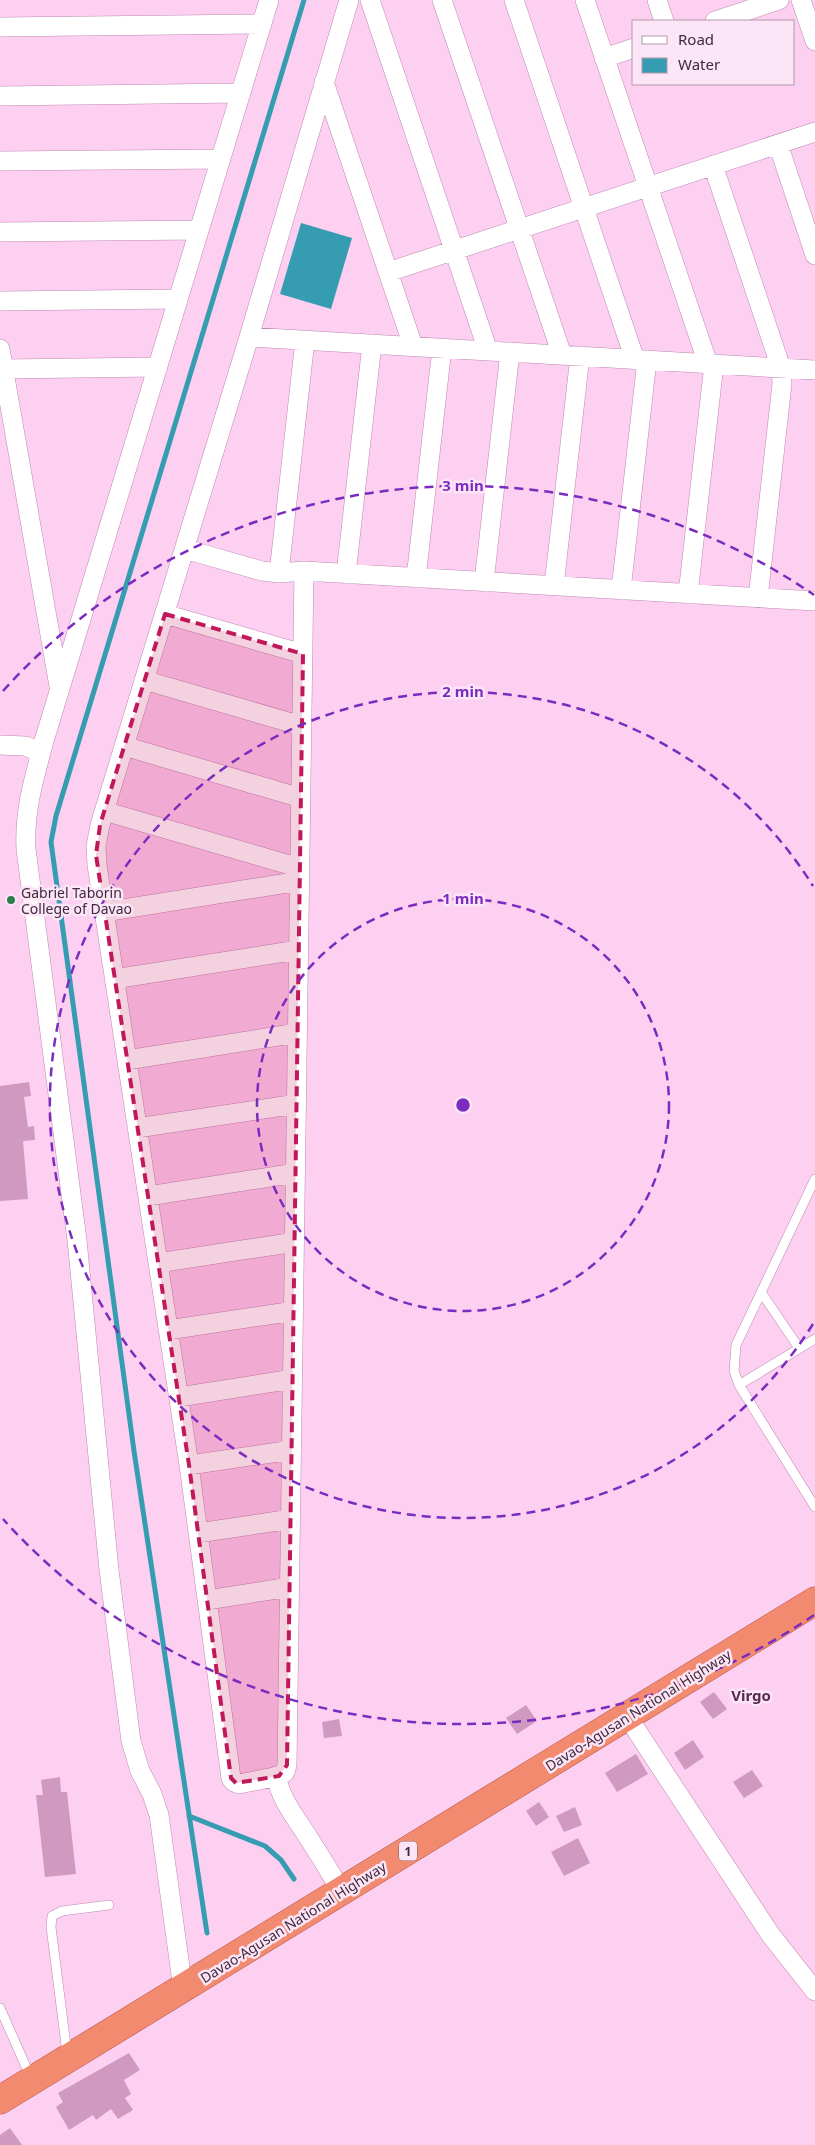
<svg xmlns="http://www.w3.org/2000/svg" width="815" height="2145" font-family="'Noto Sans',sans-serif">
<style>
.water{fill:#359cb1}
.lines{fill:none;stroke-linecap:round;stroke-linejoin:round}
.stream{stroke:#359cb1;stroke-width:5}
.building{fill:#cf99c2}
.service-casing{stroke:#bd88b1;stroke-width:10}
.minor-casing{stroke:#bd88b1;stroke-width:20}
.trunk-casing{stroke:#b15546;stroke-width:29}
.service{stroke:#fff;stroke-width:9}
.minor{stroke:#fff;stroke-width:19}
.trunk{stroke:#f28a70;stroke-width:28}
.marked{fill:#c2185b;fill-opacity:0.2;stroke:#c2185b;stroke-width:4;stroke-dasharray:10 6;stroke-linejoin:round}
.ring{fill:none;stroke:#7b2cbf;stroke-width:2.5;stroke-dasharray:9 6}
.poi-dot{fill:#2c7d4e;stroke:#fce5f6;stroke-width:2}
.labels{text-anchor:middle;dominant-baseline:central;stroke-width:5;stroke-linejoin:round;paint-order:stroke}
.shield{fill:#fce5f6;stroke:#786172;stroke-width:1}
.shield-label{font-size:12px;font-weight:bold;fill:#3f293a}
.poi-label{font-size:14px;fill:#3f293a;stroke:#fce5f6;text-anchor:start}
.street-label{font-size:14px;fill:#3f293a;stroke:#fce5f6}
.neighbourhood-label{font-size:15px;font-weight:bold;fill:#582b50;stroke:#fce5f6}
.centre{fill:#7b2cbf;stroke:#fce5f6;stroke-width:2.5}
.ring-label{font-size:15px;text-anchor:middle;font-weight:bold;fill:#7b2cbf;stroke:#fce5f6;stroke-width:5;stroke-linejoin:round;paint-order:stroke}
</style>
<rect width="100%" height="100%" fill="#fdd0f2"/>
<path class="water" d="M 301,223 L 352,238 L 331,309 L 280,294 Z"/>
<g class="lines">
<path class="stream" d="M 189,1816 L 265,1846 L 281,1860 L 294,1879
M 207,1933 L 134,1451 L 51,842 L 56,816 L 304,0"/>
</g>
<path class="building" d="M 29,1082 L 31,1096 L 24,1097 L 28,1127 L 34,1126 L 35,1140 L 23,1141 L 28,1199 L 0,1201 L 0,1086 Z
M 714,1692 L 727,1709 L 713,1719 L 700,1702 Z
M 526,1705 L 537,1721 L 517,1734 L 506,1718 Z
M 339,1719 L 342,1736 L 324,1738 L 322,1722 Z
M 693,1740 L 704,1757 L 685,1770 L 674,1753 Z
M 636,1754 L 648,1774 L 617,1792 L 605,1773 Z
M 752,1770 L 763,1786 L 744,1798 L 733,1782 Z
M 60,1777 L 61,1792 L 67,1792 L 76,1874 L 45,1877 L 36,1795 L 43,1795 L 41,1780 Z
M 539,1802 L 549,1817 L 536,1826 L 526,1811 Z
M 575,1807 L 582,1825 L 564,1832 L 556,1816 Z
M 578,1838 L 590,1863 L 564,1876 L 551,1852 Z
M 129,2053 L 140,2070 L 124,2080 L 131,2094 L 125,2098 L 133,2110 L 118,2119 L 111,2109 L 96,2120 L 93,2115 L 69,2130 L 56,2107 L 63,2102 L 58,2093 Z
M 10,2128 L 22,2145 L 0,2145 L 0,2135 Z"/>
<g class="lines">
<g class="service-casing">
<path id="service" d="M 815,1179 L 736,1345 L 734,1371 L 739,1385 L 815,1507
M 761,1292 L 799,1348
M 739,1385 L 815,1339
M 0,2008 L 31,2078
M 67,2053 L 51,1927 L 52,1916 L 62,1911 L 109,1905"/>
</g>
<g class="minor-casing">
<path id="minor" d="M 370,0 L 488,351
M 442,0 L 562,355
M 514,0 L 635,360
M 585,0 L 708,364
M 657,0 L 664,21
M 801,0 L 815,41
M 715,21 L 779,0
M 0,27 L 262,24
M 604,58 L 634,48
M 324,82 L 413,346
M 0,96 L 241,93
M 778,144 L 815,255
M 0,161 L 221,159
M 713,165 L 781,368 L 782,384 L 758,598
M 0,232 L 199,230
M 388,272 L 815,132
M 0,301 L 178,299
M 249,337 L 815,370
M 0,349 L 59,686
M 3,369 L 158,367
M 185,549 L 262,571 L 279,573 L 304,571 L 815,601
M 304,571 L 287,1765 L 285,1772 L 279,1776 L 239,1784 L 234,1782 L 231,1778 L 189,1465 L 97,865 L 96,846 L 100,825 L 249,337 L 349,0
M 279,573 L 305,340
M 346,574 L 372,344
M 416,578 L 442,348
M 484,582 L 510,352
M 554,586 L 580,356
M 621,590 L 647,360
M 688,594 L 714,364
M 165,614 L 303,654
M 144,680 L 302,726
M 0,745 L 25,746 L 41,752
M 124,746 L 301,798
M 104,811 L 300,868
M 104,912 L 300,881
M 114,979 L 298,950
M 127,1060 L 297,1033
M 137,1128 L 297,1104
M 148,1196 L 296,1173
M 158,1263 L 295,1242
M 168,1330 L 294,1311
M 179,1397 L 293,1379
M 189,1465 L 292,1450
M 198,1533 L 291,1519
M 207,1600 L 290,1587
M 627,1716 L 770,1934 L 815,1991
M 276,1776 C 282,1804 299,1821 313,1845 C 323,1860 332,1876 342,1892
M 183,1989 L 159,1815 L 152,1794 L 140,1771 L 131,1741 L 109,1570 L 77,1240 L 26,849 C 24,810 34,779 44,741 L 269,0"/>
</g>
<g class="trunk-casing">
<path id="trunk" d="M 0,2100 L 815,1601"/>
</g>
<use href="#service" class="service"/>
<use href="#minor" class="minor"/>
<use href="#trunk" class="trunk"/>
</g>
<path class="marked" d="M 165,614 L 303,654 L 287,1765 L 279,1776 L 236,1783 L 231,1778 L 189,1465 L 96,855 L 100,825 Z"/>
<g class="ring">
<circle cx="463" cy="1105" r="206"/>
<path d="M813 1324A413 413 0 1 1 813 886"/>
<path d="M814 1615A619 619 0 0 1 3 1519M3 691A619 619 0 0 1 814 595"/>
</g>
<circle class="poi-dot" cx="11" cy="900" r="5"/>
<g class="labels">
<rect class="shield" x="399" y="1841.5" width="18" height="19" rx="4"/>
<g class="shield-label">
<text x="408" y="1851">1</text>
</g>
<g class="poi-label">
<text x="21" y="892">Gabriel Taborin<tspan x="21" dy="16">College of Davao</tspan></text>
</g>
<g class="street-label">
<text transform="translate(638 1710) rotate(-32)">Davao-Agusan National Highway</text>
<text transform="translate(293 1922) rotate(-32)">Davao-Agusan National Highway</text>
</g>
<g class="neighbourhood-label">
<text x="751" y="1695">Virgo</text>
</g>
</g>
<circle cx="463" cy="1105" r="8" class="centre"/>
<g class="ring-label">
<text x="463" y="491">3 min</text>
<text x="463" y="697">2 min</text>
<text x="463" y="904">1 min</text>
</g>
<rect x="632" y="20" width="162" height="65" fill="#fce5f6" stroke="#b09aab"/>
<rect x="642" y="36" width="25" height="8" fill="#ffffff" stroke="#b09aab"/>
<text x="678" y="45" font-size="15" fill="#3f293a">Road</text>
<rect x="642" y="58" width="25" height="15" fill="#359cb1" stroke="#b09aab"/>
<text x="678" y="70" font-size="15" fill="#3f293a">Water</text>
</svg>
